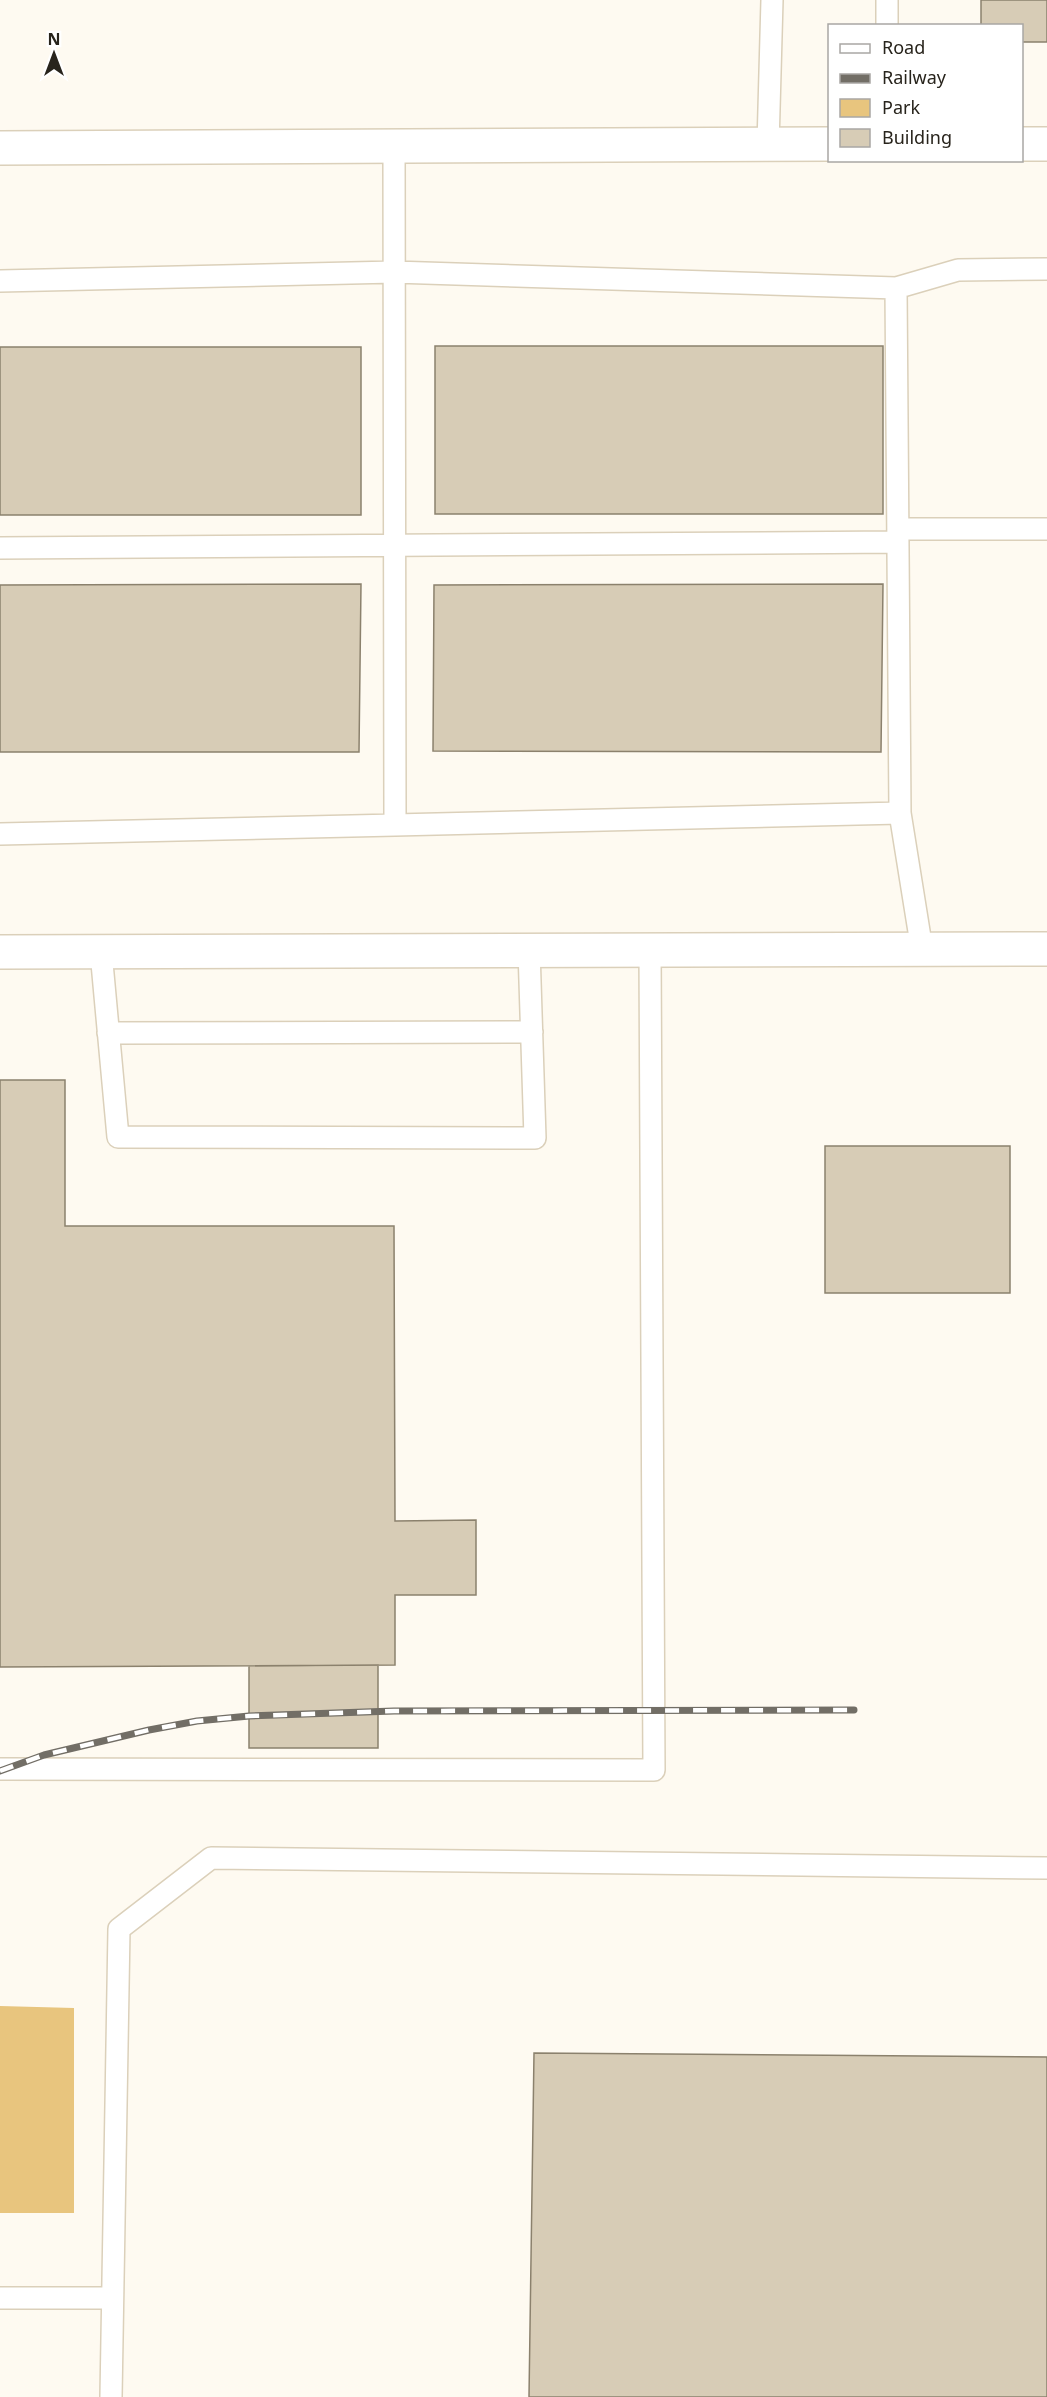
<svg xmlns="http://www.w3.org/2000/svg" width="1047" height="2397" font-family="'Noto Sans',sans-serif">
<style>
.green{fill:#e8c57e}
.building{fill:#d7ccb6;stroke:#8b816d;stroke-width:1.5}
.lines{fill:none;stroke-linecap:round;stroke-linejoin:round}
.lane-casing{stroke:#dbd0ba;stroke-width:24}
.street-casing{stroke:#dbd0ba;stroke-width:36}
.lane{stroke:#fff;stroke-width:21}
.street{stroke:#fff;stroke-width:33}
.rail-casing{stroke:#726e66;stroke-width:7}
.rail{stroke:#fff;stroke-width:4.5;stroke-dasharray:14;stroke-linecap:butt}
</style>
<rect width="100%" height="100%" fill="#fefaf1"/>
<path class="green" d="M 0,2006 L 74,2008 L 74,2213 L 0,2213 Z"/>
<path class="building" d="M 981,0 L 1047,0 L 1047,42 L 1022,42 L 1022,26 L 981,26 Z
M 435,346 L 883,346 L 883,514 L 435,514 Z
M 0,347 L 361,347 L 361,515 L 0,515 Z
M 361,584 L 359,752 L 0,752 L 0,585 Z
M 883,584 L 881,752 L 433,751 L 434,585 Z
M 0,1080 L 65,1080 L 65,1226 L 394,1226 L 395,1521 L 476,1520 L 476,1595 L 395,1595 L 395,1665 L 0,1667 Z
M 825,1146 L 1010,1146 L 1010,1293 L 825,1293 Z
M 378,1665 L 378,1748 L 249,1748 L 249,1666 Z
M 534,2053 L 1047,2057 L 1047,2397 L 529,2397 Z"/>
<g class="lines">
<g class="lane-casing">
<path id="lane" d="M 887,26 L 887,0
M 768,145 L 772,0
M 0,281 L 394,272 L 896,288 L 900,813 L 395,825 L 394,146
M 896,288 L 958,270 L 1047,269
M 898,529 L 1047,529
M 0,548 L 898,542
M 900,813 L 922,950
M 0,834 L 395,825
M 101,952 L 118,1137 L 535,1138 L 529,950
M 108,1033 L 532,1032
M 0,1769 L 654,1770 L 650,950
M 0,2298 L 112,2298
M 111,2397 L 119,1929 L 211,1858 L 1047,1868"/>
</g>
<g class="street-casing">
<path id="street" d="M 1022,144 L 1047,144
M 0,148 L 830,144
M 0,952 L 1047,949"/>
</g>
<use href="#lane" class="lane"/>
<use href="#street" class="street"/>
<g class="rail-casing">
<path id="rail" d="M 0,1771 L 44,1755 L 149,1730 L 197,1721 L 249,1716 L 394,1711 L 854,1710"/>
</g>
<use href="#rail" class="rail"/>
</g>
<rect x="828" y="24" width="195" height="138" fill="#ffffff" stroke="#a9a7a4" stroke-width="1.5"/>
<rect x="840" y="44" width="30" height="9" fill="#ffffff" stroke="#a9a7a4" stroke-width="1.5"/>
<text x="882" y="54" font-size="18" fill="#28241c">Road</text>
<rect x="840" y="74" width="30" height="9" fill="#726e66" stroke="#a9a7a4" stroke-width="1.5"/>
<text x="882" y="84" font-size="18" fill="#28241c">Railway</text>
<rect x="840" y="99" width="30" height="18" fill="#e8c57e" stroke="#a9a7a4" stroke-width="1.5"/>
<text x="882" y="114" font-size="18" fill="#28241c">Park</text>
<rect x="840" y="129" width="30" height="18" fill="#d7ccb6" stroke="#a9a7a4" stroke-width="1.5"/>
<text x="882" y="144" font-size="18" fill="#28241c">Building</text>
<g transform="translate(54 54)" stroke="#ffffff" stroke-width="4.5" paint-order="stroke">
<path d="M0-4.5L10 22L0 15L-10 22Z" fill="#28241c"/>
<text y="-9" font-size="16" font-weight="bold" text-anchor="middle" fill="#28241c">N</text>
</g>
</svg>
